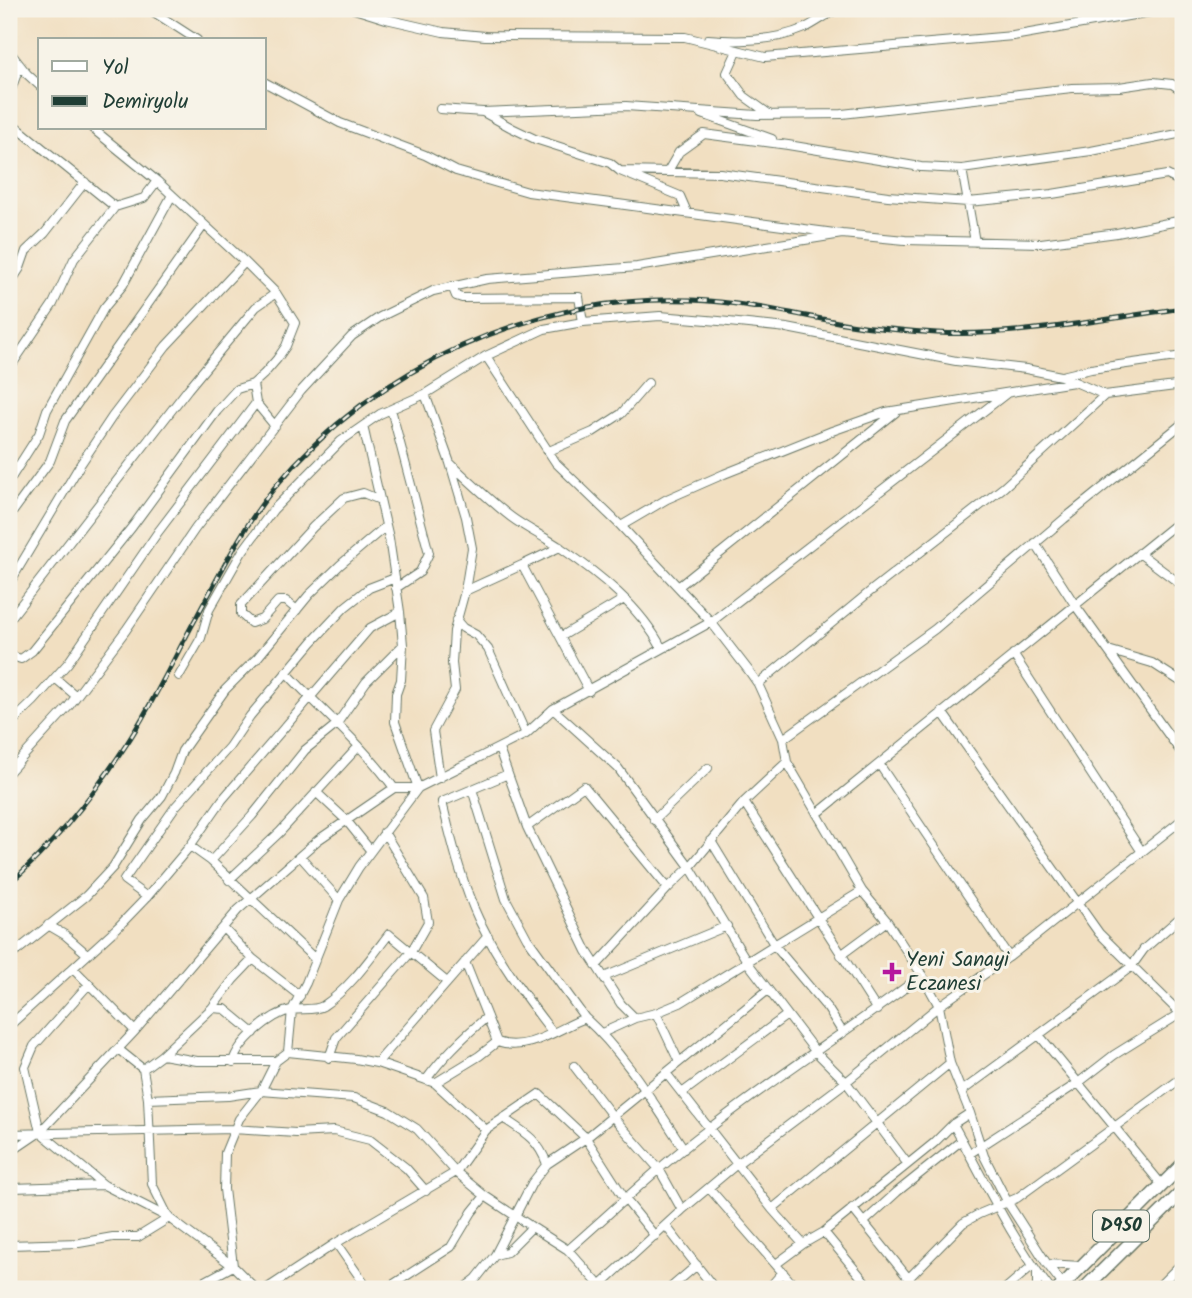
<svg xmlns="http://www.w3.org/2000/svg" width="1192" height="1298" font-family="Kalam,sans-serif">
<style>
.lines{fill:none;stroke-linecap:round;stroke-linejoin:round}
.minor-casing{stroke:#687665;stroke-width:10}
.highway-casing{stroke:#687665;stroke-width:15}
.minor{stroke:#fff;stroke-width:8}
.highway{stroke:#fff;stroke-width:12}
.rail-casing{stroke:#1f3d34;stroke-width:5}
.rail{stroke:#f7f3e8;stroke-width:2.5;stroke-dasharray:8;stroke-linecap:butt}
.poi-dot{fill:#b5179e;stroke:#f7f3e8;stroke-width:2.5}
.labels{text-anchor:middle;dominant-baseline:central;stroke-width:6;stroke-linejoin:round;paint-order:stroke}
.shield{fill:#f7f3e8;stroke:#60746a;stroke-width:2}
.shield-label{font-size:19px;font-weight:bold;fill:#1f3d34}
.poi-label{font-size:21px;fill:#1f3d34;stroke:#f7f3e8;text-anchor:start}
</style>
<rect width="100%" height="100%" fill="#f7f3e8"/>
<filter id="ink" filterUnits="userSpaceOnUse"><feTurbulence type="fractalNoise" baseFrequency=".0143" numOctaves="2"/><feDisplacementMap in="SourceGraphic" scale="14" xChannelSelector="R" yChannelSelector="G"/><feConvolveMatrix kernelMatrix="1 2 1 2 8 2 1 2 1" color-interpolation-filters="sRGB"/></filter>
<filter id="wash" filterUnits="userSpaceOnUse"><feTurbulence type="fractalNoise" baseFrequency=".00686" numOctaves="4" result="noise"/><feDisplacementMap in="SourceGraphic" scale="28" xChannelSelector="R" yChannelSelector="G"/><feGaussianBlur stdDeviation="1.57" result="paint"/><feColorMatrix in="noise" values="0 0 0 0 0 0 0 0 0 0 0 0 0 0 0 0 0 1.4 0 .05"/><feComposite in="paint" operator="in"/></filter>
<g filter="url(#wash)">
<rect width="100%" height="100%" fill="#f1dfc1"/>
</g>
<g filter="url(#ink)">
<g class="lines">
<g class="minor-casing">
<path id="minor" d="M 149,9 L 197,40
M 354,9 L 386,19 L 443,32 L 485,36 L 685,37 L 765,57 L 1013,36 L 1168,9
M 708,39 C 740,42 775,41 805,28 C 817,22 827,14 838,9
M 9,51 L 27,74 L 40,86
M 737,51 L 727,73 L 744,96 L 769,114
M 264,82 L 340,123 L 425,155 L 456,171 L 528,192 L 842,234 L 905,240 L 1041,243 L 1117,233 L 1183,220
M 9,95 L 20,65
M 440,109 L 483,112 L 512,128 L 535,139 L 610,163 L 620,171 L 680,196 L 687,212
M 483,112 L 626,106 L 757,115 L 842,114 L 1072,88 L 1119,87 L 1153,82 L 1172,84 L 1183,91
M 702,114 L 772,139
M 9,121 L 115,207
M 962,169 L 975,242
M 620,171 L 720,173 L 888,196 L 968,202 L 1052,194 L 1167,175 L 1177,180 L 1183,189
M 668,171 L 679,152 L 704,134 L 788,145 L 921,167 L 962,169 L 1091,151 L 1183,133
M 9,285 L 20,268 L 26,251 L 45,233 L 85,182
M 452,286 L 456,296 L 462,298 L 579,297 L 583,322
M 486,356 L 556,463 L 621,526 L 678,587 L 711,622 L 749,671 L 758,684 L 783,739 L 787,762 L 862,891 L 887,921 L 922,975 L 939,1006 L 950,1063 L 970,1113 L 984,1156 L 1008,1203 L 1047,1264 L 1064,1286
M 9,369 L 53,304 L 74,259 L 115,207 L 144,198 L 157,181
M 1062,376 L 1091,369 L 1183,356
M 253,384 L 256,403 L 275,426
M 425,394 L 450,463 L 466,517 L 472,548 L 465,591 L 454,631 L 452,663 L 455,690 L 433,731 L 440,778
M 391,409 L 429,553 L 420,572 L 396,588
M 549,451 L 593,432 L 621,414 L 648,383
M 451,464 C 470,482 490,501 511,517 C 527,529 545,537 561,548 C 599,574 641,607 662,649
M 9,481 L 39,434 L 47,410 L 104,308 L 123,285 L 172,195
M 9,517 L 50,461 L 65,421 L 204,225
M 621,526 L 667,499 L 724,474 L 832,431 L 886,412 L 1074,382
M 1035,543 L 1075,605 L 1183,755
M 1139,553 L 1183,586
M 522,565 L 560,547
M 9,584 L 80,465 L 112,417 L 166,346 L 245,262
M 678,587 L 896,412
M 465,591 L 522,565 L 589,691
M 297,610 L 286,601 L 278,601 L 262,619 L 251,623 L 241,614 L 241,605 L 313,527 L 344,498 L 363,493 L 380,500
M 9,620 L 188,389 L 256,307 L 276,293
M 456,620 L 463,628 L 476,635 L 488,649 L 526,734
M 562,636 L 624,599
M 1108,650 L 1152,663 L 1183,683
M 1013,654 L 1142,852
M 9,655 L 21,659 L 32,651 L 132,527 L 217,411 L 237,389 L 253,384 L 264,374 L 277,359 L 286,346 L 295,323 L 276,293 L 248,265 L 157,181 L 92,128
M 286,672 C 322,711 363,745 394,788
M 179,676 L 201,638 L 209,610 L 242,552 L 273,510 L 341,441 L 380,414 L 425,394 L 486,356 L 544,329 L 583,322 L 660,316 L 719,321 L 787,328 L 956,361 L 1026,369 L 1061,376 L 1105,395 L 1183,385
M 55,678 L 76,696
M 758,684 L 872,590 L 1004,487 L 1105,395
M 553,709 L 618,768 L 690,867 L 748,963 L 815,1051 L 846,1082 L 907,1163
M 942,712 L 1099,933 L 1183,1016
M 9,725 L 34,701 L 68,663 L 158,532 L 256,403
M 783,739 L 935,629 L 1064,519 L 1183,423
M 499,749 L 527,827 L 587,951 L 621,1004 L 635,1018 L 656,1013 L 680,1003 L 862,891
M 879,764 L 1009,957
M 9,772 L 69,706 L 126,630 L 195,529 L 301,391 L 352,336 L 380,317 L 433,291 L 487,279 L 637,267 L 842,234
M 508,774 L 442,802 C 452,842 462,884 479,920 C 499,961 525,997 553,1033
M 472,789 L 506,899 L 527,938 L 585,1018
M 316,792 L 346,820 L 371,851
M 744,802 L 877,1010
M 817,814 L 1183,518
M 654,820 L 708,768
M 527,827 L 584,786 L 668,888
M 711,841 L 775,946 L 828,1009 L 843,1033
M 190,846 L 211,861 L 315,959
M 300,856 L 339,900
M 211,861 L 252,816 L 305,750 L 336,725 L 366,682 L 403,645
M 229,880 L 280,832 L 359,746
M 147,897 L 124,880 L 175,807 L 229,747 L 250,716 L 312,642 L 345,607 L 369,588 L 395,578
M 48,925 L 65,935 L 87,954
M 223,928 L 253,959
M 841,955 L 887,921
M 9,957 L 86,896 L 113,867 L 142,820 L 162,796 L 174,773 L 182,751 L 225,690 L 258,657 L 309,595 L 340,565 L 386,526
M 465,962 L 497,1042
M 596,966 L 668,888 L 690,867 L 744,802 L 787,762
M 73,968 L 135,1031
M 604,977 L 727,926
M 212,1008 L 225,1009 L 254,1033
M 656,1013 L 679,1062
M 9,1026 L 118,927 L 147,897 L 190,846 L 222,800 L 370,628 L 400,612
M 602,1033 L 635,1018
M 1039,1035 L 1162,1185
M 118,1049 L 143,1069 L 148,1099 L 152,1184 L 169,1218 L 233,1266 L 256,1289
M 288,1052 L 292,1010 L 306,983 L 339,900 L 359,867 L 418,788 L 526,734 L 553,709 L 711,622 L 1007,393
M 162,1055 L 212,1008 L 233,980 L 253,959 L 300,996
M 329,1058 L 336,1038 L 411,952 L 428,922 L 424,898 L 384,832
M 233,1062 C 238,1042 271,1014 291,1010 C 301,1008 315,1011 323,1006 C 350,988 370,959 389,934 L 447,982
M 377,1063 L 488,936
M 574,1066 L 613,1117 L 659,1169 L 682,1210
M 143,1069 L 162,1055 L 197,1061 L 276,1061 L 288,1052 L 356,1059 L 377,1063 L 435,1083 L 486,1130
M 666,1073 L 772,1209
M 426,1080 C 444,1055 464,1036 487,1017
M 435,1083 L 479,1056 L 497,1042 C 527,1053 557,1029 585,1018 C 626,1055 654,1104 684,1149
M 962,1091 L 1131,967 L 1144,949 L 1183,915
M 682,1093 L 787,1015
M 148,1099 L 228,1096 L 261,1091 L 354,1098 L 388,1111 L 417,1129 L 456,1172 L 485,1196 L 532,1227
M 970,1113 L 953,1124 C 984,1180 1011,1238 1050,1289
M 503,1118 C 524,1132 538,1139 547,1164
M 9,1134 L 233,1129 L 296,1133 L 334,1131 L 370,1140 L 406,1168 L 426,1191
M 9,1153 L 40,1132 L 135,1031 L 238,910 L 318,840 L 394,788 L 418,788 L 395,722 L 396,694 L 401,680 L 403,645 L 400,612 L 389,538 L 363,426
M 969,1154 L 1078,1083 L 1114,1055 L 1183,1012
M 9,1185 L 13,1188 L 104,1185
M 709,1188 L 797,1289
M 852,1208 L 917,1289
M 863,1223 L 897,1192 L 962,1140
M 666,1226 L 715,1289
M 824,1232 L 934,1143 L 953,1124
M 655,1236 L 625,1199 L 586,1138 L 768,990
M 336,1243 L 368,1289
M 9,1245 L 79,1243 L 113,1237 L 138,1237 L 169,1218 L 104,1185 L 40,1132 L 25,1067 L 34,1046 L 89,984
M 568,1250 C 615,1209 660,1165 710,1128 C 779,1074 853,1028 922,975
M 776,1264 L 803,1244
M 1047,1264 L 1081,1266
M 9,1285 L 14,1289
M 191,1289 L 233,1266 L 224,1189 L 225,1153 L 239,1119 L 261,1091 L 276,1061
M 266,1289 L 336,1243 L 456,1172 L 486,1130 L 539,1094 L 586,1138 L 547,1164 L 532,1183 L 495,1255
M 386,1289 L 451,1247 L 472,1212 L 485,1196
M 463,1289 L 476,1279 L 495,1255 L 507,1252 L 532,1227 L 568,1250 L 603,1289
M 596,1289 L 682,1210 L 737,1164 L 846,1082 L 939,1006 L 1009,957 L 1183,819
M 669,1289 L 697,1265
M 768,1289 L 783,1272
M 871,1289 L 824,1232 L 803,1244 L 772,1209 L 950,1063
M 898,1289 L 963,1223 L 979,1214 L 1017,1198 L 1183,1077
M 1005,1289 L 1032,1266
M 1037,1289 L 1037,1272
M 1156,1289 L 1183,1262"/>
</g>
<g class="highway-casing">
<path id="highway" d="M 1059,1289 L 1183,1164
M 1084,1289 L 1183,1191"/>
</g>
<use href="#minor" class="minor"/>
<use href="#highway" class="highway"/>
<g class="rail-casing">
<path id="rail" d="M 9,884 C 54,844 93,796 126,745 C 152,705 173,660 196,618 C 220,574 243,526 275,487 C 376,366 535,294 692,300 C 743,302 793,314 843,323 C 874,328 906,331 937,333 C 1019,337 1102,319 1183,308"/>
</g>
<use href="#rail" class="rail"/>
</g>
</g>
<path class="poi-dot" d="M888.5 961.5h7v7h7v7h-7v7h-7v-7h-7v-7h7z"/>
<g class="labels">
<rect class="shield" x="1093" y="1210.5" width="56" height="31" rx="5"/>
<g class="shield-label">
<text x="1121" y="1226">D950</text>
</g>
<g class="poi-label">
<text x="906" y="960">Yeni Sanayi<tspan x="906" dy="24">Eczanesi</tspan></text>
</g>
</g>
<rect width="1192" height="1298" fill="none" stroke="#f7f3e8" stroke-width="35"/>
<rect x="38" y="38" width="228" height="91" fill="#f7f3e8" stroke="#a1aaa0" stroke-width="2"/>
<rect x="52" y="61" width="35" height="10" fill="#ffffff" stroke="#a1aaa0" stroke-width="2"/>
<text x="102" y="74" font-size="21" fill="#1f3d34">Yol</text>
<rect x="52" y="96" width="35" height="10" fill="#1f3d34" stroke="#a1aaa0" stroke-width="2"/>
<text x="102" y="108" font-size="21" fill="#1f3d34">Demiryolu</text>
</svg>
